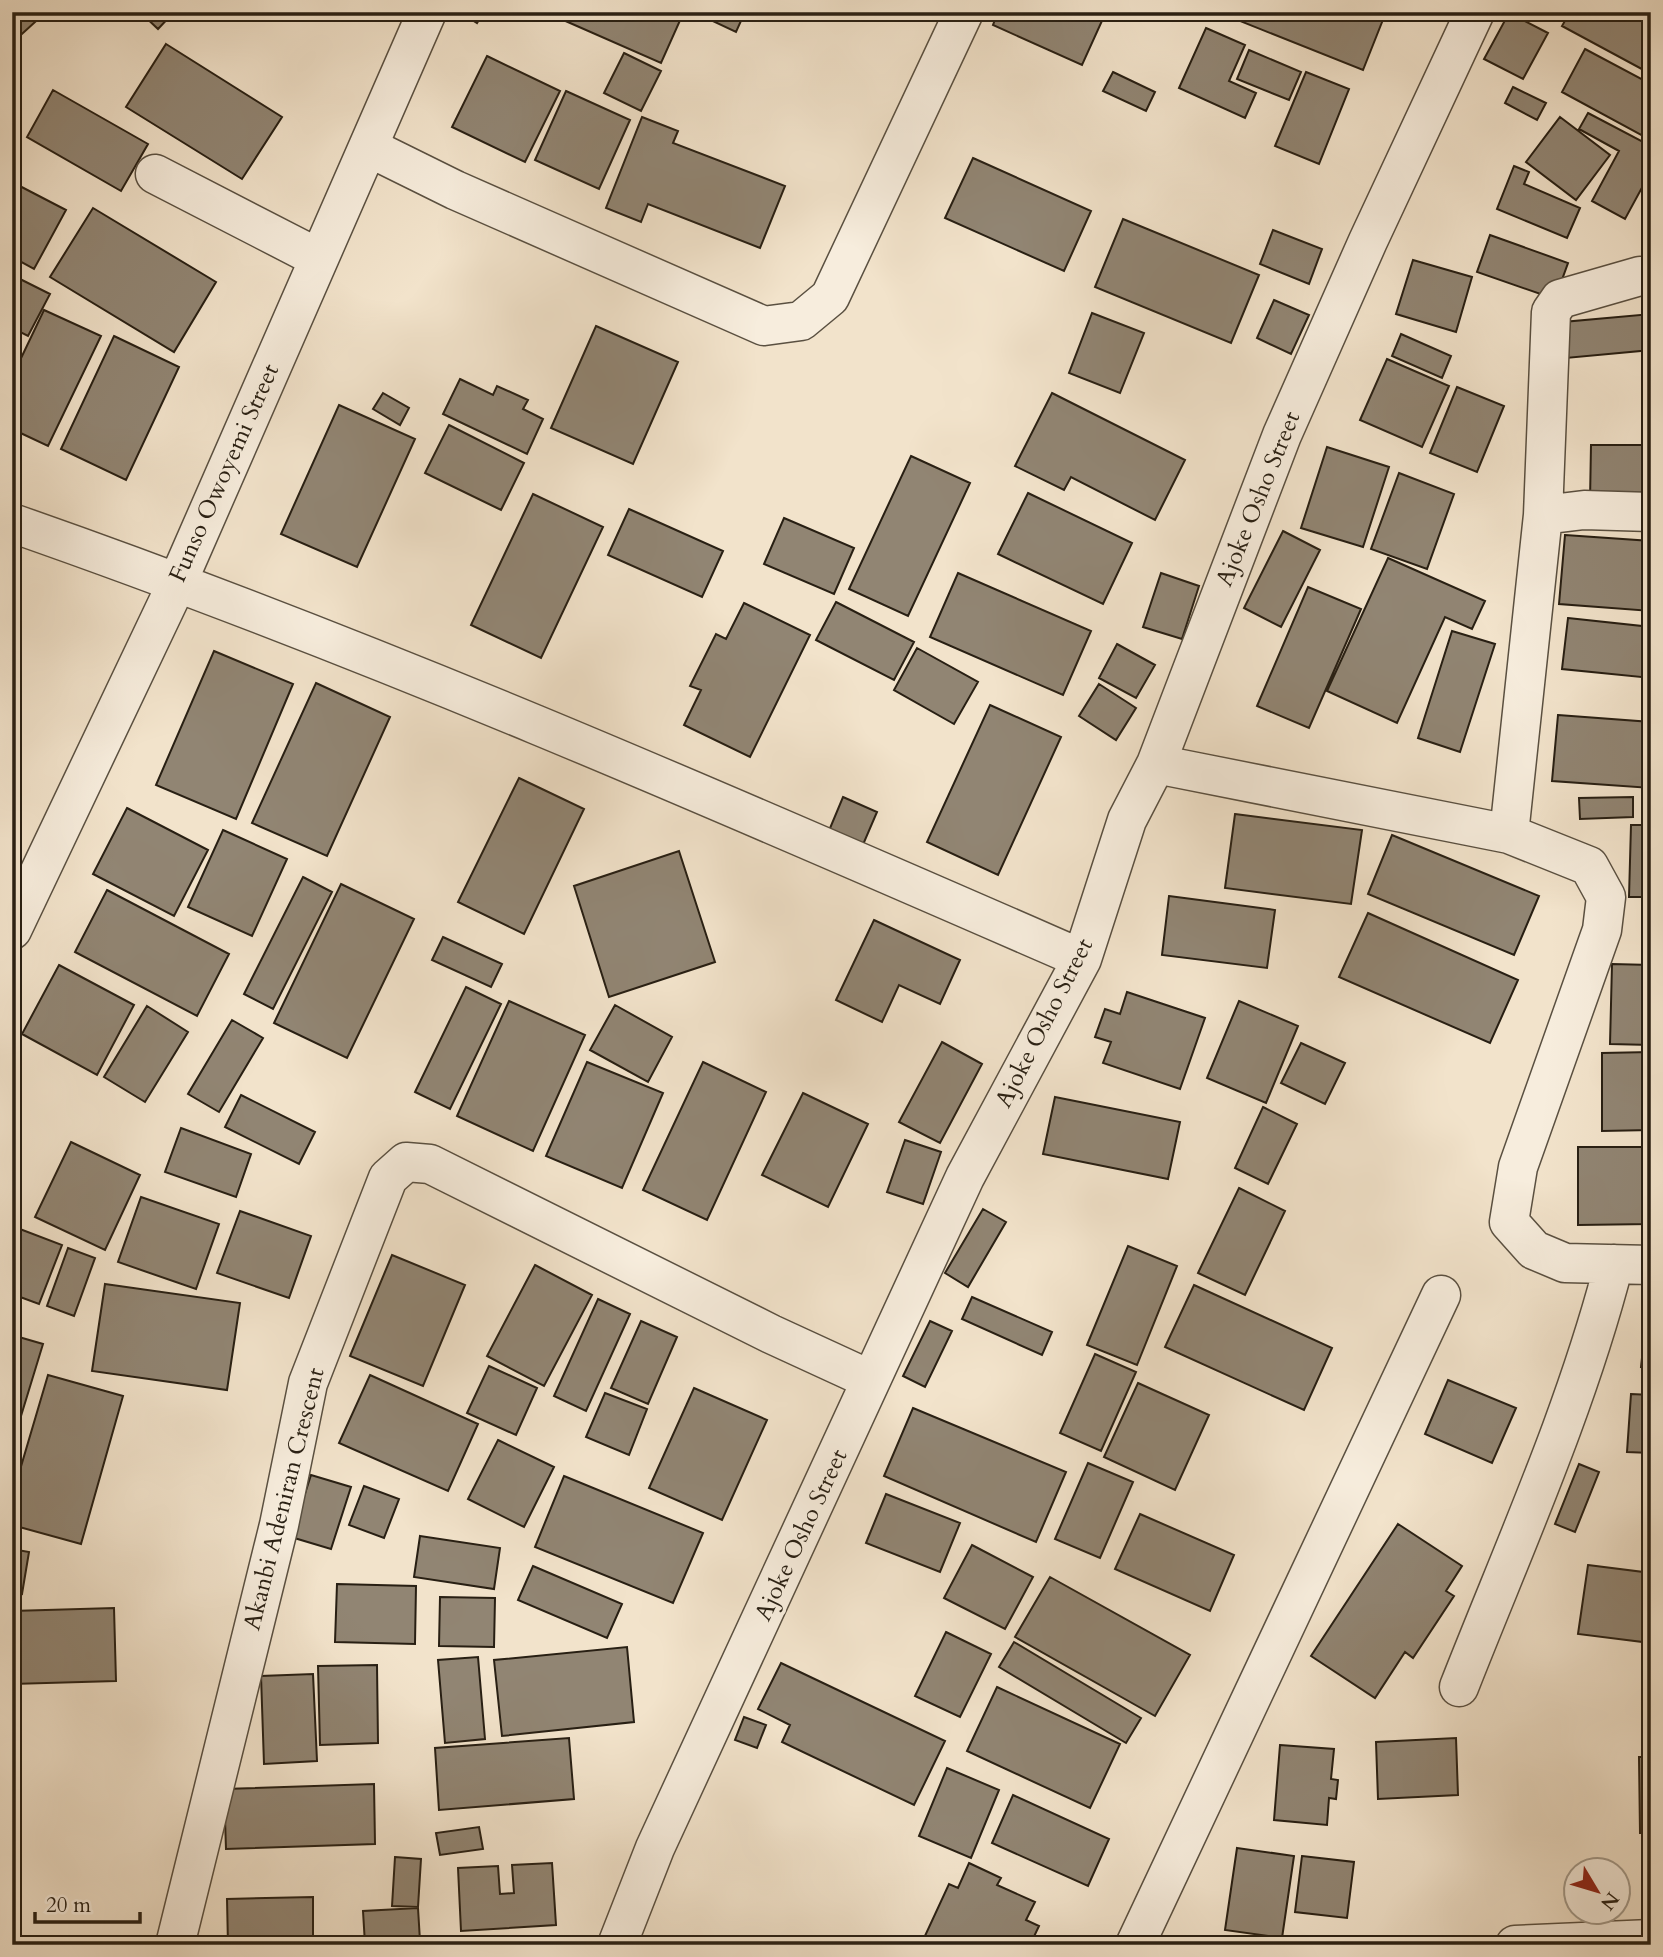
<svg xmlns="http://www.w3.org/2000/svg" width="1663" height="1957" font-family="Cardo,serif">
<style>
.building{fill:#918573;stroke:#281f13;stroke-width:2}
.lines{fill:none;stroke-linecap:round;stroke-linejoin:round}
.minor-casing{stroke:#5a5041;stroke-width:41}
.minor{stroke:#f7eddd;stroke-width:38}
.labels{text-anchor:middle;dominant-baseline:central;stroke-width:7;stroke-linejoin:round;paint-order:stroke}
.street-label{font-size:24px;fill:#281f13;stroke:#f7eddd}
</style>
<rect width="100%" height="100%" fill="#f2e3cb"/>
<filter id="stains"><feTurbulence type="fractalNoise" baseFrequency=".00286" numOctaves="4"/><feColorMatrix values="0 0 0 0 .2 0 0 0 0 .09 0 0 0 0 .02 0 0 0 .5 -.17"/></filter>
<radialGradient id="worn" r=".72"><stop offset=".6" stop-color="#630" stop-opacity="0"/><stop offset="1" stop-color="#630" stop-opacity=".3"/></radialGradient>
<path class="building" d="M 12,12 L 46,12 L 12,43 Z
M 140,12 L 174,12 L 158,29 Z
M 460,12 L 484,12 L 477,23 Z
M 545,12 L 674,12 L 682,16 L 661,63 Z
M 703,12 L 745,12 L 736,32 L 702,16 Z
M 998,12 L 1106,12 L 1082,65 L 993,25 Z
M 1226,12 L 1386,12 L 1363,70 L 1225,15 Z
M 1570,12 L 1642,12 L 1651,17 L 1651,74 L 1562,26 Z
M 1509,13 L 1548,33 L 1523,79 L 1484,59 Z
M 1206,28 L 1245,45 L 1229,81 L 1256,93 L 1245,118 L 1179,88 Z
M 166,44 L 282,117 L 242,179 L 126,107 Z
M 1585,49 L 1651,84 L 1651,121 L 1643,136 L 1562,92 Z
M 1249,50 L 1301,72 L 1289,100 L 1237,79 Z
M 624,53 L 661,71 L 641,111 L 604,93 Z
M 487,56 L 560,91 L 525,162 L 452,127 Z
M 1113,72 L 1155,92 L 1146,111 L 1103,91 Z
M 1306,72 L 1349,89 L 1319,164 L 1275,146 Z
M 1513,87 L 1546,103 L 1537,120 L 1505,103 Z
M 53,90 L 148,144 L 121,191 L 27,137 Z
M 566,91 L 630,120 L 599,189 L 535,160 Z
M 1588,113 L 1651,146 L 1651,171 L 1625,219 L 1592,201 L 1619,151 L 1579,129 Z
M 642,117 L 678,131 L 673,143 L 785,186 L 760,248 L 648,204 L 641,222 L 606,208 Z
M 1560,117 L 1610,155 L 1576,200 L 1526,162 Z
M 973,158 L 1091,211 L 1064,271 L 945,218 Z
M 1514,166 L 1529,172 L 1524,184 L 1580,208 L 1567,238 L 1497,209 Z
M 12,182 L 66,210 L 34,269 L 12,257 Z
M 93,208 L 216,282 L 174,352 L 50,277 Z
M 1123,219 L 1259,275 L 1231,343 L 1095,287 Z
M 1273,230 L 1322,249 L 1309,284 L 1260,264 Z
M 1490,235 L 1568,263 L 1555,299 L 1477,272 Z
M 1413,260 L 1472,277 L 1456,332 L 1396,314 Z
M 12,275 L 50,294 L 28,336 L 12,328 Z
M 1274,300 L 1309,315 L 1291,354 L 1257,338 Z
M 44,310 L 101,336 L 48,446 L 12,429 L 12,377 Z
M 1092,313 L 1144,333 L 1120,393 L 1069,373 Z
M 1651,314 L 1651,350 L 1566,358 L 1563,322 Z
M 596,326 L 678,362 L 633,464 L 551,428 Z
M 1401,334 L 1451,356 L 1442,378 L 1392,356 Z
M 114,336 L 179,367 L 126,480 L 61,449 Z
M 1387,359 L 1449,386 L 1422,447 L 1360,420 Z
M 460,379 L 493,395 L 497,386 L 528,400 L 523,409 L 543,419 L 527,454 L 443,414 Z
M 1457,387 L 1504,406 L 1477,472 L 1430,453 Z
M 383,393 L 409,408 L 400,425 L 373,409 Z
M 1052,393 L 1185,460 L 1155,520 L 1071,477 L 1064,490 L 1015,466 Z
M 339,405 L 415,439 L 357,567 L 281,534 Z
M 449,425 L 524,463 L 501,510 L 425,473 Z
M 1591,445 L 1651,445 L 1651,502 L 1590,501 Z
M 1327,447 L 1389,467 L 1363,547 L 1301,528 Z
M 911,456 L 970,483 L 908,616 L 849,589 Z
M 1399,473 L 1454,494 L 1427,569 L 1371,549 Z
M 1028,493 L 1132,543 L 1103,604 L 998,554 Z
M 533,494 L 603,527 L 541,658 L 471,625 Z
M 629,509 L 723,551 L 702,597 L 608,555 Z
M 784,518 L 854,548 L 834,594 L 764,564 Z
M 1283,531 L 1320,550 L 1281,627 L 1244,608 Z
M 1565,535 L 1651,541 L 1651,611 L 1559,604 Z
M 1388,558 L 1485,601 L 1472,629 L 1445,617 L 1397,723 L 1327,691 Z
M 958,573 L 1091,631 L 1063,695 L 930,637 Z
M 1161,573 L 1199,586 L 1182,639 L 1143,627 Z
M 1308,587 L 1361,609 L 1309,728 L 1257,706 Z
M 836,602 L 914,642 L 894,680 L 816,640 Z
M 744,603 L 810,635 L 750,757 L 684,725 L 701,690 L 690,686 L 716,634 L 726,639 Z
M 1568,618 L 1651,627 L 1651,678 L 1562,669 Z
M 1452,631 L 1495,644 L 1460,752 L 1418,738 Z
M 1117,644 L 1155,665 L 1136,698 L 1099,678 Z
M 917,648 L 978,682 L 954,724 L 894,690 Z
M 214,651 L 293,684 L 236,819 L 156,785 Z
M 316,683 L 390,717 L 327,856 L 252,823 Z
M 1099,684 L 1136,708 L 1116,740 L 1079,716 Z
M 990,705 L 1061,737 L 998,875 L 927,842 Z
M 1558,715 L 1651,722 L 1651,788 L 1552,781 Z
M 519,778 L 584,809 L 524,934 L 458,902 Z
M 843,797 L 877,812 L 862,847 L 828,833 Z
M 1633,797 L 1633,817 L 1580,819 L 1579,798 Z
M 127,808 L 208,850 L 174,916 L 93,874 Z
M 1235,814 L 1362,830 L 1351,904 L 1225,888 Z
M 1631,825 L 1651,825 L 1651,897 L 1629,897 Z
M 223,830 L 287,859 L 252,936 L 188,907 Z
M 1392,835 L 1539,896 L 1514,955 L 1368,894 Z
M 679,851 L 715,962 L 609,997 L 574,886 Z
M 303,877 L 332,892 L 273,1009 L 244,994 Z
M 341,884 L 414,919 L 347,1058 L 274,1023 Z
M 107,890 L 229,954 L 197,1016 L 75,952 Z
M 1169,896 L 1275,910 L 1267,968 L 1162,955 Z
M 1368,913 L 1518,980 L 1490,1043 L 1339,977 Z
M 874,920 L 960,960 L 940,1004 L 899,985 L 882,1022 L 836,1000 Z
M 443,937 L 502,964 L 491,987 L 432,960 Z
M 1612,964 L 1651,965 L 1651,1045 L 1610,1044 Z
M 59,965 L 134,1005 L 97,1075 L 22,1034 Z
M 466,987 L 501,1004 L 450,1109 L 415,1092 Z
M 1127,992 L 1205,1018 L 1180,1089 L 1103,1063 L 1111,1042 L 1095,1037 L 1105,1009 L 1120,1014 Z
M 509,1001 L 585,1035 L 533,1151 L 457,1116 Z
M 1239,1001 L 1298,1026 L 1266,1103 L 1207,1078 Z
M 615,1005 L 672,1037 L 648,1082 L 590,1050 Z
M 147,1006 L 188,1032 L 145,1102 L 104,1077 Z
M 232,1020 L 263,1038 L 219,1112 L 188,1094 Z
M 942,1042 L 982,1064 L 940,1143 L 899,1122 Z
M 1301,1043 L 1345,1063 L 1325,1104 L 1281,1083 Z
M 1651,1052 L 1651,1130 L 1602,1131 L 1602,1053 Z
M 587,1062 L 663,1093 L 622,1188 L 546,1156 Z
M 703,1062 L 766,1092 L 707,1220 L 643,1190 Z
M 803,1093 L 868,1124 L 828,1207 L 762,1175 Z
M 241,1095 L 315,1132 L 299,1164 L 225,1127 Z
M 1055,1097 L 1180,1122 L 1168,1179 L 1043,1154 Z
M 1263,1107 L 1297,1124 L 1268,1184 L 1235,1168 Z
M 181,1128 L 251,1154 L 236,1197 L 165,1172 Z
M 905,1140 L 941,1152 L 923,1204 L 887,1192 Z
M 71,1142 L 140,1175 L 105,1250 L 35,1217 Z
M 1578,1147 L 1651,1147 L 1651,1224 L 1578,1225 Z
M 1239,1188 L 1285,1211 L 1245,1295 L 1198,1273 Z
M 141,1197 L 219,1224 L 196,1289 L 118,1262 Z
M 983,1209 L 1006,1222 L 968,1287 L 945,1273 Z
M 240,1211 L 311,1236 L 289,1298 L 217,1273 Z
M 12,1226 L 62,1245 L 39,1304 L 12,1294 Z
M 1128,1246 L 1177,1266 L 1137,1365 L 1087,1345 Z
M 68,1248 L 95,1258 L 74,1316 L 47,1306 Z
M 392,1255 L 465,1285 L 423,1386 L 350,1356 Z
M 535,1265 L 592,1295 L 544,1386 L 487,1356 Z
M 105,1284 L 240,1303 L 227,1390 L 92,1371 Z
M 1194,1285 L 1332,1348 L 1304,1410 L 1165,1347 Z
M 972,1297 L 1052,1332 L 1042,1355 L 962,1319 Z
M 598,1299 L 630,1314 L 586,1411 L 554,1396 Z
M 1647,1312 L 1651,1313 L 1651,1368 L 1641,1367 Z
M 641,1321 L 677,1337 L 648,1404 L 611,1388 Z
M 930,1321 L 952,1331 L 925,1387 L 903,1376 Z
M 12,1335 L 43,1344 L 21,1416 L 12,1413 Z
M 1095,1354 L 1136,1372 L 1101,1451 L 1060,1433 Z
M 489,1366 L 537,1388 L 516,1435 L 467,1413 Z
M 48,1375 L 123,1396 L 81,1544 L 12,1525 L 12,1497 Z
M 370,1375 L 478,1424 L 448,1491 L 339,1443 Z
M 1448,1380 L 1516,1408 L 1492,1463 L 1425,1434 Z
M 1138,1383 L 1209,1415 L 1175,1490 L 1104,1457 Z
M 694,1388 L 767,1420 L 722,1520 L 649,1488 Z
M 605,1393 L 647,1409 L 629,1455 L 586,1437 Z
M 1631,1394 L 1651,1395 L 1651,1453 L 1627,1452 Z
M 913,1408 L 1066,1472 L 1036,1542 L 884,1476 Z
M 498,1440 L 554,1467 L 524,1527 L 468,1499 Z
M 1088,1463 L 1133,1482 L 1100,1558 L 1055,1539 Z
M 1579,1464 L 1599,1472 L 1575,1532 L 1555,1524 Z
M 311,1475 L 351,1487 L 331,1549 L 291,1537 Z
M 564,1476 L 703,1533 L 673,1603 L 535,1547 Z
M 364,1486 L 399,1499 L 384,1538 L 349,1525 Z
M 886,1494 L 960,1523 L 940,1572 L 866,1543 Z
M 1140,1514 L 1234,1555 L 1210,1611 L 1115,1569 Z
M 1398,1524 L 1462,1566 L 1446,1591 L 1454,1596 L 1413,1658 L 1405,1652 L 1375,1698 L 1311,1656 Z
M 420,1536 L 500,1548 L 494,1589 L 414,1577 Z
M 972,1545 L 1033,1577 L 1005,1629 L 944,1598 Z
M 12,1549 L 29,1552 L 22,1594 L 12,1592 Z
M 1588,1565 L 1651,1573 L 1651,1643 L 1578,1634 Z
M 533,1566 L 622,1604 L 607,1638 L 518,1600 Z
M 1050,1577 L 1190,1655 L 1155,1716 L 1015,1637 Z
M 337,1584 L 416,1586 L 415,1644 L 335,1642 Z
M 440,1597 L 495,1598 L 494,1647 L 439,1646 Z
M 114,1608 L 116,1681 L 12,1684 L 12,1611 Z
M 946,1632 L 991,1654 L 960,1717 L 915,1696 Z
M 1014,1642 L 1141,1718 L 1126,1743 L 999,1667 Z
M 627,1647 L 634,1722 L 502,1736 L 494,1660 Z
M 478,1657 L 485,1739 L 445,1743 L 438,1660 Z
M 781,1663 L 945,1741 L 914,1805 L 782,1742 L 790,1725 L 758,1709 Z
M 377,1665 L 378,1743 L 320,1745 L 318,1666 Z
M 313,1674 L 317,1761 L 264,1764 L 261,1676 Z
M 997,1687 L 1120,1744 L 1090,1808 L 967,1751 Z
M 744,1717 L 766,1725 L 757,1748 L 735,1740 Z
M 569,1738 L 574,1799 L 439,1810 L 435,1748 Z
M 1456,1738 L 1458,1795 L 1378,1799 L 1376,1742 Z
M 1280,1745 L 1334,1749 L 1331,1779 L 1338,1780 L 1336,1799 L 1329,1798 L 1327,1825 L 1274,1820 Z
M 1639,1757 L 1651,1757 L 1651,1833 L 1640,1833 Z
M 947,1768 L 999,1790 L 971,1858 L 919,1836 Z
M 374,1784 L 375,1844 L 226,1849 L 224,1789 Z
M 1013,1795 L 1109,1839 L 1088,1886 L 992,1843 Z
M 479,1827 L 483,1849 L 440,1855 L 436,1833 Z
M 1237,1848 L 1294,1856 L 1282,1938 L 1225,1930 Z
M 1302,1856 L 1354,1862 L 1347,1918 L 1295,1912 Z
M 395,1857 L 421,1859 L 418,1907 L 392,1906 Z
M 552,1863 L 556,1925 L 461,1931 L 458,1868 L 498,1866 L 500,1894 L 514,1893 L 512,1865 Z
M 969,1863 L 1001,1878 L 997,1885 L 1035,1902 L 1026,1920 L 1039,1926 L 1030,1945 L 938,1945 L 924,1938 L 949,1884 L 958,1888 Z
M 313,1897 L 313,1945 L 228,1945 L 227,1899 Z
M 418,1908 L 420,1941 L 365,1944 L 363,1911 Z"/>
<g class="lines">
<g class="minor-casing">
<path id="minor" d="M 368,147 L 455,190 L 764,326 L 801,321 L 830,297 L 964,12
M 155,174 L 318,258
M 1543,515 L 1584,510 L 1651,512
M 12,523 C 376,650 729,805 1082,959
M 1156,764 L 1509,834 L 1589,866 L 1606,897 L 1602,930 L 1518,1167 L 1509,1222 L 1534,1250 L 1565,1263 L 1651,1265
M 1509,834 L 1543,515 L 1551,312 L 1560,299 L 1640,276
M 12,930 L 178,581 L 427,12
M 1459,1687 C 1514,1547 1576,1411 1614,1264
M 175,1945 L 279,1525 L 308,1383 L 388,1178 L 406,1162 L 430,1164 L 771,1334 L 871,1380
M 617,1945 L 655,1848 L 965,1177 L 1082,959 L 1127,820 L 1156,764 L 1282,435 L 1368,241 L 1475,12
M 1135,1945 L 1441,1295
M 1515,1945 L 1651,1939"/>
</g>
<use href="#minor" class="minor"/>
</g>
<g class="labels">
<g class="street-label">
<text transform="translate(224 473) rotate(-66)">Funso Owoyemi Street</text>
<text transform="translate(1258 499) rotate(-68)">Ajoke Osho Street</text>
<text transform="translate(1044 1023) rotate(-63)">Ajoke Osho Street</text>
<text transform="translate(284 1499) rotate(-76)">Akanbi Adeniran Crescent</text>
<text transform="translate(801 1535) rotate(-65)">Ajoke Osho Street</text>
</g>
</g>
<rect width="1663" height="1957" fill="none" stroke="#f2e3cb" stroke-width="42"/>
<rect x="14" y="14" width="1635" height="1929" fill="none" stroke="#281f13" stroke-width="3.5"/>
<rect x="21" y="21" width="1621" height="1915" fill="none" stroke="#281f13" stroke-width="2"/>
<g transform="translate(1597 1891) rotate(128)"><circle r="33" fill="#f7eddd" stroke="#a49b8c" stroke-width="2"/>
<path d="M0-5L12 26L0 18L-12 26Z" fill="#8f2418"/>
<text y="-10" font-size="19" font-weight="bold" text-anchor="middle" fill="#281f13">N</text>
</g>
<path d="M35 1912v10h105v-10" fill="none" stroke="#281f13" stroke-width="3.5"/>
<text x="46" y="1912" font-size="21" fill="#281f13" stroke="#f7eddd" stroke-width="5" paint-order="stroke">20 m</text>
<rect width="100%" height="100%" filter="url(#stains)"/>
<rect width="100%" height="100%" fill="url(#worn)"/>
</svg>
